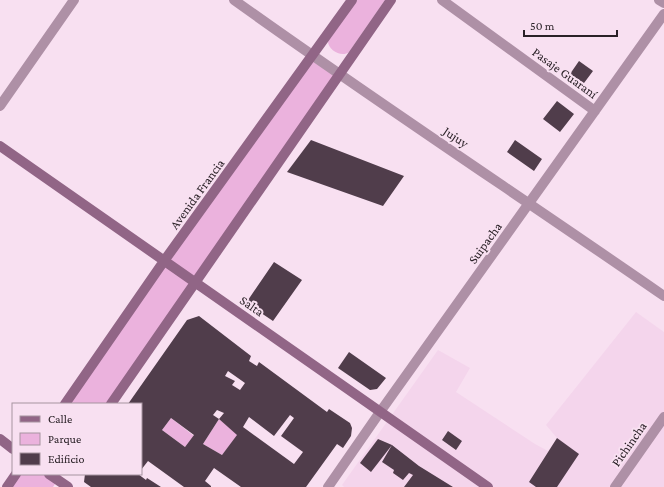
<svg xmlns="http://www.w3.org/2000/svg" width="664" height="487" font-family="'Crimson Pro',serif">
<style>
.built{fill:#f4d5ec}
.green{fill:#ebb2dd}
.building{fill:#503d4b;fill-rule:evenodd}
.lines{fill:none;stroke-linecap:round;stroke-linejoin:round}
.street{stroke:#ae90a6;stroke-width:10}
.secondary{stroke:#916586;stroke-width:10}
.labels{text-anchor:middle;dominant-baseline:central;stroke-width:4;stroke-linejoin:round;paint-order:stroke}
.street-label{font-size:13px;fill:#2a2127;stroke:#f8e0f1}
</style>
<rect width="100%" height="100%" fill="#f8e0f1"/>
<path class="built" d="M 636,312 L 664,332 L 664,487 L 344,487 L 342,485 L 438,350 L 470,368 L 456,392 L 535,444 L 548,451 L 557,438 L 546,425 Z"/>
<path class="green" d="M 357,0 L 385,0 L 349,52 C 342,58 327,50 328,40 Z
M 313,56 L 340,75 L 111,404 L 65,404 Z
M 171,418 L 194,436 L 185,447 L 162,430 Z
M 219,419 L 238,435 L 222,455 L 203,444 Z
M 16,474 L 62,474 L 53,487 L 7,487 Z"/>
<path class="building" d="M 579,61 L 593,71 L 584,83 L 570,74 Z
M 557,101 L 574,114 L 560,132 L 543,119 Z
M 311,140 L 404,176 L 383,206 L 287,172 Z
M 515,140 L 542,159 L 534,171 L 507,152 Z
M 274,262 L 302,280 L 273,321 L 246,303 Z
M 199,316 L 251,356 L 249,361 L 257,366 L 259,362 L 327,412 L 329,409 L 350,423 L 352,428 L 351,436 L 343,448 L 337,444 L 306,487 L 241,487 L 214,468 L 205,481 L 211,486 L 211,487 L 184,487 L 148,461 L 141,470 L 141,404 L 128,404 L 187,320 ZM 228,371 L 245,383 L 240,390 L 232,385 L 235,381 L 225,376 ZM 217,410 L 224,413 L 219,419 L 213,415 ZM 290,415 L 294,418 L 281,436 L 303,452 L 294,464 L 243,427 L 249,417 L 274,436 ZM 171,418 L 194,435 L 185,447 L 162,430 ZM 219,419 L 237,435 L 222,455 L 203,444 Z
M 349,352 L 386,378 L 377,389 L 370,390 L 338,368 Z
M 448,431 L 462,441 L 456,450 L 442,440 Z
M 557,438 L 579,454 L 557,487 L 536,487 L 529,482 Z
M 378,439 L 392,445 L 371,472 L 360,463 Z
M 392,445 L 419,466 L 453,487 L 404,487 L 413,475 L 409,473 L 403,480 L 393,473 L 394,470 L 382,462 Z
M 85,474 L 138,474 L 146,480 L 147,478 L 161,487 L 91,487 L 84,482 Z"/>
<g class="lines">
<path class="street" d="M 234,0 C 375,101 521,197 664,296
M 442,0 L 595,111
M 659,0 L 664,3
M 0,106 L 74,0
M 328,487 L 380,412 L 664,14
M 615,487 L 664,417"/>
<path class="secondary" d="M 0,146 L 488,487
M 65,404 L 164,261 L 352,0
M 111,404 L 391,0
M 0,439 L 13,449
M 49,474 L 68,487
M 7,487 L 16,474"/>
</g>
<g class="labels">
<g class="street-label">
<text transform="translate(565 73) rotate(36)">Pasaje Guaraní</text>
<text transform="translate(456 137) rotate(34)">Jujuy</text>
<text transform="translate(197 194) rotate(-54)">Avenida Francia</text>
<text transform="translate(485 243) rotate(-54)">Suipacha</text>
<text transform="translate(252 306) rotate(35)">Salta</text>
<text transform="translate(629 444) rotate(-55)">Pichincha</text>
</g>
</g>
<rect x="12" y="403" width="130" height="72" fill="#f8e0f1" stroke="#a694a0"/>
<rect x="20" y="416" width="20" height="6" fill="#916586" stroke="#a694a0"/>
<text x="48" y="423" font-size="12" fill="#2a2127">Calle</text>
<rect x="20" y="433" width="20" height="12" fill="#ebb2dd" stroke="#a694a0"/>
<text x="48" y="443" font-size="12" fill="#2a2127">Parque</text>
<rect x="20" y="453" width="20" height="12" fill="#503d4b" stroke="#a694a0"/>
<text x="48" y="463" font-size="12" fill="#2a2127">Edificio</text>
<path d="M524 30v6h93v-6" fill="none" stroke="#2a2127" stroke-width="2"/>
<text x="530" y="30" font-size="12" fill="#2a2127" stroke="#f8e0f1" stroke-width="3" paint-order="stroke">50 m</text>
</svg>
